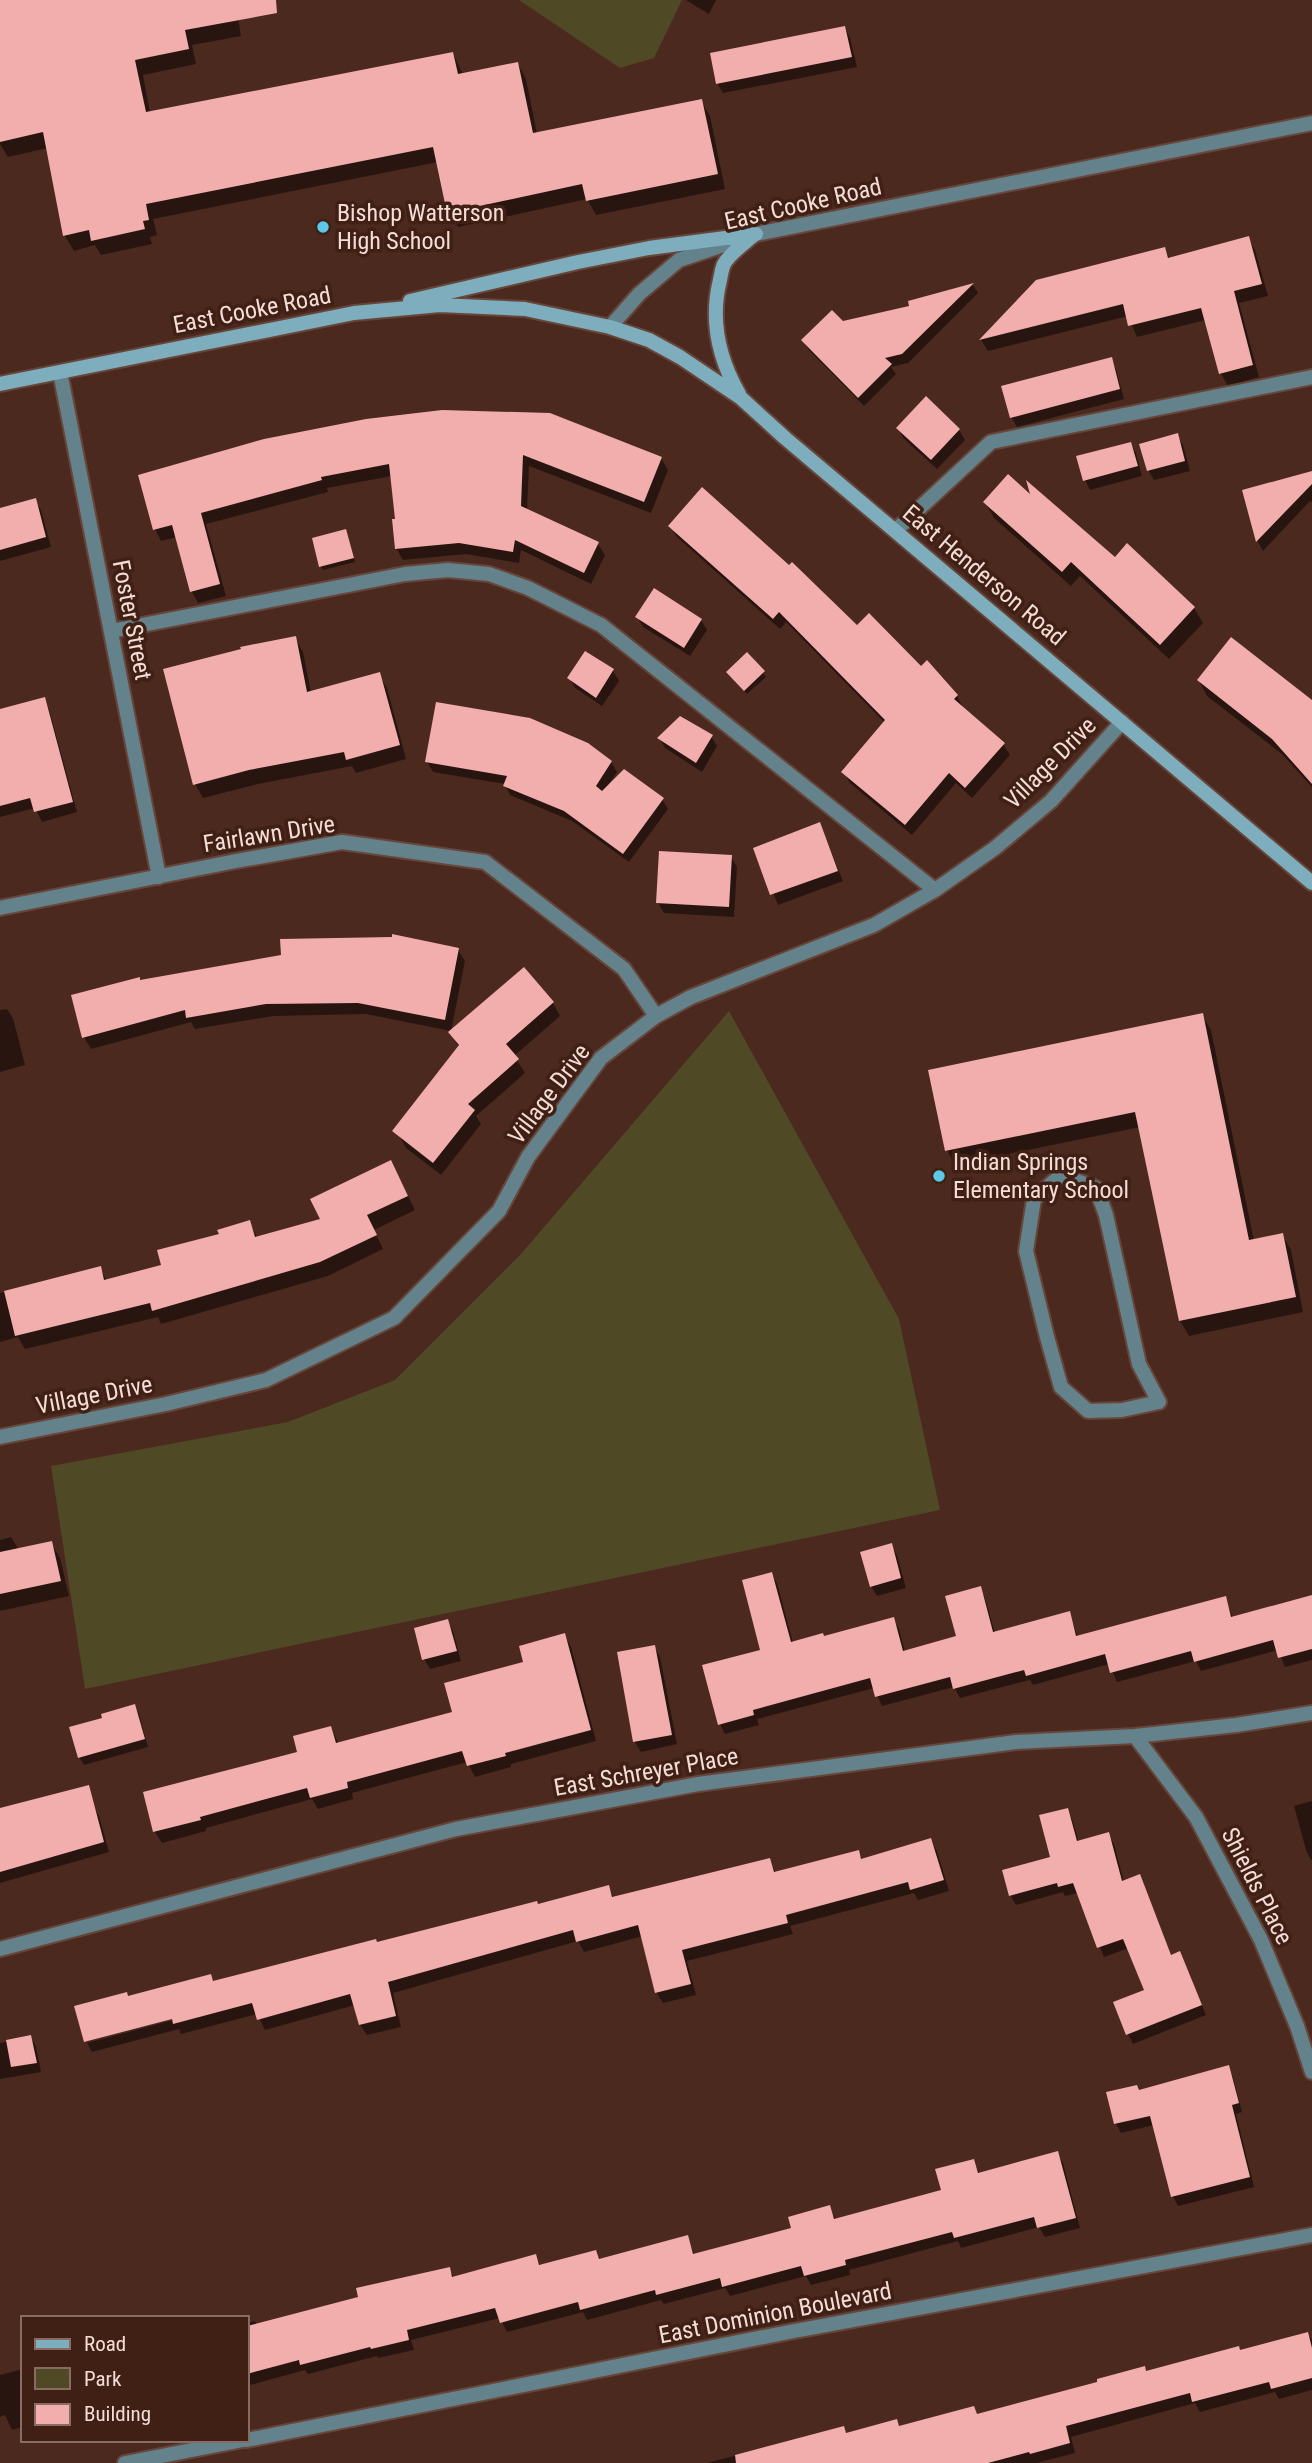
<svg xmlns="http://www.w3.org/2000/svg" width="1312" height="2463" font-family="'Roboto Condensed',sans-serif">
<style>
.green{fill:#4f4926}
.shadow{fill:#0007}
.building{fill:#f2adad}
.lines{fill:none;stroke-linecap:round;stroke-linejoin:round}
.lane-casing{stroke:#66463b;stroke-width:18}
.street-casing{stroke:#66463b;stroke-width:18}
.secondary-casing{stroke:#66463b;stroke-width:18}
.lane{stroke:#64828b;stroke-width:14}
.street{stroke:#64828b;stroke-width:14}
.secondary{stroke:#7eaebd;stroke-width:14}
.poi-dot{fill:#5ac8e6;stroke:#401f15;stroke-width:2.5}
.labels{text-anchor:middle;dominant-baseline:central;stroke-width:7;stroke-linejoin:round;paint-order:stroke}
.street-label{font-size:24px;fill:#f4ddd6;stroke:#401f15}
.poi-label{font-size:24px;fill:#f4ddd6;stroke:#401f15;text-anchor:start}
</style>
<rect width="100%" height="100%" fill="#4b291e"/>
<path class="green" d="M 519,0 L 682,0 L 654,58 L 620,68 Z
M 729,1011 L 899,1319 L 940,1510 L 85,1689 L 51,1466 L 288,1422 L 395,1380 L 521,1254 Z"/>
<path class="shadow" d="M 0,0 L 235,0 L 241,36 L 192,45 L 196,64 L 143,75 L 150,113 L 453,53 L 463,75 L 518,64 L 526,79 L 537,134 L 701,101 L 710,116 L 725,189 L 596,215 L 587,199 L 458,227 L 449,212 L 438,162 L 153,219 L 157,235 L 150,237 L 152,244 L 101,255 L 95,245 L 74,251 L 65,236 L 48,148 L 8,157 L 0,144 Z
M 686,0 L 716,0 L 709,14 Z
M 845,28 L 850,38 L 857,67 L 723,93 L 717,83 Z
M 1248,238 L 1255,250 L 1268,296 L 1239,303 L 1259,377 L 1228,386 L 1221,374 L 1206,320 L 1137,337 L 1128,316 L 988,351 L 981,340 L 1037,282 L 1164,249 L 1170,259 Z
M 973,285 L 978,293 L 908,363 L 891,367 L 896,374 L 864,406 L 809,350 L 803,340 L 843,323 L 911,307 L 910,302 Z
M 1111,359 L 1116,369 L 1124,399 L 1017,427 L 1011,417 Z
M 898,428 L 959,430 L 965,440 L 937,469 L 903,438 Z
M 1177,435 L 1183,445 L 1190,471 L 1154,480 L 1148,470 Z
M 264,441 L 661,458 L 668,470 L 651,513 L 529,466 L 527,510 L 598,544 L 605,555 L 591,584 L 521,550 L 519,563 L 466,554 L 403,560 L 396,548 L 397,520 L 392,476 L 327,488 L 328,492 L 206,524 L 226,596 L 198,603 L 192,592 L 177,537 L 161,541 L 155,529 Z
M 1130,444 L 1136,453 L 1142,476 L 1090,490 L 1085,480 Z
M 1312,473 L 1312,502 L 1310,501 L 1263,551 L 1258,542 L 1244,491 Z
M 35,500 L 41,510 L 51,547 L 0,561 L 0,510 Z
M 1033,500 L 1115,559 L 1194,608 L 1203,623 L 1169,659 L 1080,576 L 1071,586 L 994,518 L 985,502 Z
M 670,526 L 857,627 L 921,668 L 957,696 L 963,707 L 962,708 L 1003,744 L 1010,755 L 972,798 L 956,783 L 912,835 L 850,783 L 844,772 L 885,723 L 786,622 L 780,629 L 677,537 Z
M 346,531 L 355,562 L 323,570 L 321,566 Z
M 637,617 L 701,620 L 707,630 L 690,656 L 643,627 Z
M 295,638 L 303,652 L 311,693 L 379,675 L 387,688 L 406,759 L 356,773 L 352,766 L 258,784 L 203,798 L 195,784 Z
M 586,653 L 613,671 L 619,681 L 602,706 L 575,688 L 569,678 Z
M 747,654 L 766,677 L 747,694 L 728,672 Z
M 1199,681 L 1312,711 L 1312,787 L 1282,754 L 1207,696 Z
M 44,699 L 49,709 L 77,812 L 42,822 L 35,808 L 0,817 L 0,766 Z
M 711,736 L 717,746 L 702,772 L 665,748 L 659,738 Z
M 427,762 L 611,762 L 617,772 L 609,784 L 662,799 L 668,809 L 629,862 L 572,821 L 510,795 L 505,784 L 433,772 Z
M 820,825 L 843,881 L 778,905 L 755,849 Z
M 731,857 L 737,867 L 734,917 L 664,913 L 658,903 Z
M 458,950 L 465,961 L 451,1031 L 366,1014 L 273,1016 L 195,1029 L 191,1022 L 91,1049 L 84,1037 L 140,982 Z
M 553,1003 L 560,1016 L 514,1056 L 525,1073 L 476,1116 L 481,1124 L 441,1175 L 406,1148 L 398,1134 L 459,1047 L 450,1033 Z
M 7,1009 L 13,1018 L 25,1065 L 0,1072 L 0,1010 Z
M 1202,1015 L 1211,1030 L 1254,1241 L 1282,1235 L 1291,1250 L 1303,1312 L 1189,1336 L 1180,1321 L 1140,1127 L 955,1165 L 947,1150 Z
M 398,1176 L 415,1210 L 374,1230 L 383,1249 L 328,1276 L 161,1324 L 158,1317 L 25,1349 L 18,1337 L 0,1342 L 0,1293 L 100,1268 L 107,1281 L 163,1266 L 249,1222 L 258,1239 L 323,1220 Z
M 11,1537 L 19,1550 L 51,1543 L 60,1558 L 69,1596 L 0,1611 L 0,1540 Z
M 891,1545 L 897,1555 L 906,1588 L 877,1596 L 871,1586 Z
M 771,1574 L 777,1583 L 793,1643 L 824,1638 L 893,1619 L 899,1629 L 905,1652 L 958,1638 L 980,1588 L 985,1598 L 995,1633 L 1069,1613 L 1078,1637 L 1225,1598 L 1233,1618 L 1312,1602 L 1312,1660 L 1285,1667 L 1278,1650 L 1201,1671 L 1196,1661 L 1117,1682 L 1109,1664 L 1033,1685 L 1030,1680 L 960,1698 L 954,1687 L 882,1706 L 874,1688 L 757,1719 L 759,1725 L 725,1734 L 720,1724 L 763,1651 Z
M 447,1621 L 453,1631 L 461,1661 L 430,1669 L 424,1659 Z
M 564,1635 L 571,1647 L 596,1741 L 511,1764 L 511,1767 L 475,1777 L 467,1762 L 352,1793 L 353,1799 L 318,1809 L 312,1799 L 206,1828 L 206,1831 L 162,1843 L 155,1832 L 145,1793 L 299,1753 L 331,1728 L 339,1744 L 454,1714 Z
M 654,1647 L 660,1657 L 677,1744 L 641,1752 L 635,1742 L 619,1654 Z
M 135,1706 L 139,1714 L 148,1747 L 84,1765 L 79,1757 L 104,1719 Z
M 1312,1801 L 1312,1860 L 1311,1860 L 1306,1850 L 1294,1806 Z
M 93,1806 L 99,1816 L 109,1852 L 0,1883 L 0,1831 Z
M 1067,1810 L 1072,1819 L 1079,1842 L 1108,1834 L 1114,1844 L 1124,1882 L 1139,1877 L 1171,1957 L 1180,1954 L 1206,2015 L 1133,2044 L 1128,2034 L 1146,1991 L 1129,1948 L 1104,1957 L 1078,1893 L 1065,1896 L 1063,1892 L 1016,1905 L 1010,1895 L 1052,1859 Z
M 930,1840 L 937,1851 L 949,1891 L 918,1900 L 914,1893 L 790,1926 L 793,1934 L 687,1961 L 696,1995 L 663,2003 L 656,1992 L 643,1936 L 584,1952 L 578,1941 L 393,1993 L 401,2027 L 367,2035 L 360,2025 L 355,2005 L 265,2030 L 257,2014 L 181,2034 L 179,2029 L 92,2052 L 87,2043 L 181,2018 L 180,2015 L 86,2042 L 77,2007 L 128,1998 L 210,1976 L 214,1983 L 608,1887 L 614,1898 L 769,1860 L 776,1873 L 858,1852 L 863,1861 Z
M 30,2037 L 36,2046 L 41,2072 L 0,2079 L 0,2043 Z
M 1228,2068 L 1233,2077 L 1242,2112 L 1236,2114 L 1254,2187 L 1178,2206 L 1173,2197 L 1154,2125 L 1121,2133 L 1116,2124 L 1108,2093 L 1139,2091 Z
M 1057,2153 L 1063,2163 L 1080,2228 L 1045,2237 L 1039,2227 L 961,2248 L 958,2241 L 849,2270 L 850,2275 L 811,2285 L 806,2276 L 730,2296 L 725,2288 L 664,2304 L 661,2300 L 587,2320 L 583,2312 L 507,2332 L 500,2318 L 411,2340 L 414,2350 L 378,2358 L 377,2356 L 308,2374 L 305,2370 L 247,2386 L 247,2323 L 255,2321 L 257,2325 L 360,2298 L 449,2269 L 454,2278 L 535,2256 L 541,2266 L 595,2252 L 600,2260 L 687,2237 L 695,2256 L 793,2229 L 829,2207 L 836,2220 L 943,2191 L 973,2161 L 980,2174 Z
M 1307,2334 L 1312,2340 L 1312,2390 L 1279,2399 L 1275,2392 L 1200,2412 L 1195,2403 L 1071,2437 L 1075,2453 L 1037,2463 L 707,2463 L 843,2428 L 847,2434 L 896,2421 L 901,2428 L 978,2416 Z
M 23,2369 L 23,2427 L 12,2430 L 5,2415 L 0,2417 L 0,2375 Z"/>
<path class="building" d="M 0,0 L 276,0 L 277,13 L 185,30 L 189,49 L 135,60 L 146,112 L 453,52 L 458,74 L 518,62 L 533,133 L 702,99 L 718,174 L 586,201 L 582,184 L 447,213 L 433,147 L 146,204 L 149,220 L 143,221 L 145,229 L 91,241 L 89,230 L 63,236 L 43,132 L 0,142 Z
M 845,26 L 852,57 L 716,84 L 710,53 Z
M 1249,236 L 1262,284 L 1234,291 L 1253,365 L 1219,374 L 1201,308 L 1128,326 L 1123,304 L 979,340 L 1036,280 L 1165,247 L 1168,258 Z
M 974,283 L 902,354 L 885,358 L 892,364 L 858,398 L 801,340 L 832,310 L 843,321 L 909,306 L 908,301 Z
M 1112,357 L 1120,389 L 1010,418 L 1001,386 Z
M 926,396 L 960,429 L 931,460 L 896,428 Z
M 442,410 L 550,413 L 662,457 L 644,502 L 523,455 L 521,506 L 599,542 L 584,573 L 515,540 L 513,552 L 459,543 L 395,549 L 392,519 L 395,519 L 389,464 L 321,477 L 322,480 L 201,513 L 220,584 L 190,592 L 172,525 L 153,530 L 138,475 L 264,439 L 366,419 Z
M 1178,433 L 1185,461 L 1147,471 L 1139,444 Z
M 1131,442 L 1138,466 L 1083,481 L 1076,456 Z
M 1312,471 L 1312,484 L 1256,542 L 1242,490 Z
M 1008,474 L 1030,494 L 1026,480 L 1115,557 L 1127,543 L 1195,607 L 1160,645 L 1071,562 L 1062,572 L 983,502 Z
M 702,487 L 789,565 L 792,562 L 857,625 L 869,613 L 921,666 L 927,660 L 958,695 L 954,699 L 1005,743 L 965,788 L 949,773 L 905,825 L 841,772 L 885,720 L 779,612 L 773,619 L 668,526 Z
M 36,498 L 46,537 L 0,550 L 0,508 Z
M 346,529 L 354,558 L 319,567 L 312,538 Z
M 654,588 L 702,619 L 684,648 L 635,617 Z
M 296,636 L 307,692 L 380,672 L 400,745 L 346,760 L 344,752 L 249,770 L 193,785 L 163,669 L 241,649 L 240,647 Z
M 1231,637 L 1312,700 L 1312,784 L 1272,739 L 1197,680 Z
M 585,651 L 614,669 L 596,698 L 567,678 Z
M 747,652 L 765,671 L 744,691 L 726,672 Z
M 45,697 L 73,802 L 34,812 L 30,798 L 0,806 L 0,709 Z
M 436,702 L 530,718 L 588,743 L 612,761 L 596,786 L 602,791 L 624,769 L 664,798 L 623,854 L 564,811 L 503,786 L 507,776 L 425,762 Z
M 680,716 L 713,735 L 696,763 L 657,738 Z
M 820,822 L 838,871 L 770,895 L 753,848 Z
M 659,851 L 732,855 L 729,907 L 656,903 Z
M 392,934 L 459,948 L 445,1020 L 358,1003 L 266,1004 L 186,1018 L 185,1010 L 82,1038 L 71,995 L 140,977 L 140,980 L 281,955 L 280,939 L 392,937 Z
M 524,967 L 554,1002 L 506,1044 L 519,1059 L 468,1104 L 475,1110 L 433,1163 L 392,1131 L 459,1045 L 448,1032 Z
M 1203,1013 L 1249,1240 L 1283,1233 L 1296,1297 L 1179,1321 L 1135,1112 L 945,1151 L 928,1070 Z
M 391,1160 L 408,1196 L 367,1215 L 377,1235 L 320,1262 L 152,1311 L 150,1303 L 15,1336 L 4,1291 L 101,1266 L 104,1280 L 161,1265 L 157,1250 L 219,1234 L 217,1230 L 250,1220 L 255,1237 L 320,1219 L 310,1199 Z
M 52,1541 L 61,1581 L 0,1594 L 0,1552 Z
M 892,1543 L 901,1578 L 870,1587 L 860,1552 Z
M 772,1572 L 791,1642 L 823,1633 L 824,1636 L 894,1617 L 903,1651 L 956,1636 L 945,1596 L 981,1586 L 993,1632 L 1070,1611 L 1076,1636 L 1226,1596 L 1231,1617 L 1312,1595 L 1312,1649 L 1278,1658 L 1273,1640 L 1194,1662 L 1191,1651 L 1110,1673 L 1105,1654 L 1026,1676 L 1024,1670 L 953,1689 L 950,1677 L 875,1697 L 870,1678 L 753,1710 L 754,1715 L 718,1725 L 702,1665 L 760,1650 L 742,1580 Z
M 448,1619 L 457,1651 L 422,1660 L 414,1628 Z
M 565,1633 L 591,1730 L 505,1753 L 506,1756 L 467,1766 L 462,1751 L 347,1782 L 348,1788 L 310,1798 L 307,1788 L 200,1817 L 201,1820 L 153,1832 L 143,1792 L 297,1752 L 293,1736 L 331,1726 L 336,1743 L 452,1712 L 444,1683 L 523,1662 L 519,1646 Z
M 655,1645 L 672,1735 L 633,1742 L 617,1652 Z
M 135,1704 L 145,1739 L 78,1758 L 69,1727 L 102,1718 L 101,1714 Z
M 89,1785 L 104,1842 L 0,1872 L 0,1808 Z
M 1068,1808 L 1077,1841 L 1109,1832 L 1122,1881 L 1140,1874 L 1171,1955 L 1180,1951 L 1202,2005 L 1126,2035 L 1113,2002 L 1144,1990 L 1123,1939 L 1097,1948 L 1073,1883 L 1058,1887 L 1057,1883 L 1009,1896 L 1002,1870 L 1050,1857 L 1039,1815 Z
M 931,1838 L 944,1880 L 910,1890 L 908,1882 L 786,1915 L 788,1923 L 682,1950 L 691,1984 L 655,1993 L 638,1925 L 576,1942 L 573,1930 L 388,1982 L 396,2016 L 359,2025 L 350,1994 L 257,2020 L 252,2003 L 173,2024 L 172,2019 L 84,2042 L 74,2006 L 127,1992 L 128,1996 L 211,1974 L 213,1981 L 376,1939 L 377,1942 L 537,1901 L 538,1904 L 609,1885 L 612,1897 L 770,1858 L 774,1872 L 859,1850 L 861,1859 Z
M 31,2035 L 37,2063 L 11,2067 L 6,2040 Z
M 1229,2065 L 1239,2103 L 1232,2105 L 1250,2177 L 1171,2197 L 1150,2116 L 1114,2124 L 1106,2092 L 1137,2085 L 1139,2090 Z
M 1058,2151 L 1076,2218 L 1037,2228 L 1034,2217 L 954,2238 L 952,2232 L 845,2260 L 846,2265 L 804,2276 L 801,2266 L 722,2287 L 720,2278 L 656,2295 L 655,2290 L 580,2310 L 578,2302 L 500,2323 L 495,2308 L 407,2330 L 409,2340 L 371,2349 L 370,2347 L 300,2365 L 299,2360 L 247,2374 L 247,2326 L 358,2297 L 356,2288 L 450,2267 L 452,2277 L 536,2254 L 539,2265 L 596,2250 L 599,2259 L 688,2235 L 693,2254 L 791,2228 L 788,2217 L 830,2205 L 834,2219 L 941,2190 L 935,2169 L 974,2159 L 978,2173 Z
M 1308,2332 L 1312,2348 L 1312,2378 L 1271,2389 L 1269,2382 L 1192,2402 L 1190,2393 L 1066,2426 L 1070,2443 L 1030,2454 L 1029,2452 L 988,2463 L 736,2463 L 735,2455 L 844,2426 L 846,2433 L 897,2419 L 899,2426 L 974,2406 L 977,2414 L 1097,2382 L 1097,2379 L 1145,2366 L 1146,2371 L 1239,2346 L 1240,2350 Z"/>
<g class="lines">
<g class="lane-casing">
<path id="lane" d="M 896,530 L 991,442 L 1312,377
M 111,631 L 405,574 L 448,570 L 489,574 L 528,588 L 601,625 L 935,890
M 1061,1175 L 1096,1188 L 1106,1215 L 1139,1364 L 1159,1402 L 1122,1410 L 1088,1411 L 1061,1387 L 1047,1337 L 1026,1251 L 1034,1199 Z"/>
</g>
<g class="street-casing">
<path id="street" d="M 610,327 L 639,294 L 679,260 L 756,234 L 1312,123
M 60,372 L 159,877
M 0,908 L 236,861 L 342,842 L 485,862 L 624,969 L 656,1016
M 0,1437 L 166,1404 L 266,1380 L 394,1318 L 499,1211 L 528,1157 L 601,1058 L 656,1016 L 691,997 L 874,925 L 935,890 L 995,848 L 1051,801 L 1122,722
M 1135,1736 L 1196,1817 L 1261,1940 L 1297,2026 L 1312,2072
M 0,1949 L 456,1829 L 698,1784 L 1016,1742 L 1135,1736 L 1236,1725 L 1312,1713
M 247,2440 L 789,2332 L 1312,2235
M 125,2463 L 243,2440"/>
</g>
<g class="secondary-casing">
<path id="secondary" d="M 410,301 L 578,262 L 649,248 L 756,234
M 0,384 L 354,313 L 440,305 L 525,309 L 610,327 L 649,340 L 680,357 L 741,398 L 785,438 L 1312,883
M 739,394 C 719,359 710,320 720,280 C 721,275 722,268 724,264 C 730,253 746,242 755,234"/>
</g>
<use href="#lane" class="lane"/>
<use href="#street" class="street"/>
<use href="#secondary" class="secondary"/>
</g>
<g class="poi-dot">
<circle cx="323" cy="227" r="7"/>
<circle cx="939" cy="1176" r="7"/>
</g>
<g class="labels">
<g class="street-label">
<text transform="translate(803 204) rotate(-13)">East Cooke Road</text>
<text transform="translate(252 310) rotate(-11)">East Cooke Road</text>
<text transform="translate(984 575) rotate(40)">East Henderson Road</text>
<text transform="translate(132 620) rotate(79)">Foster Street</text>
<text transform="translate(1050 763) rotate(-45)">Village Drive</text>
<text transform="translate(269 834) rotate(-9)">Fairlawn Drive</text>
<text transform="translate(549 1094) rotate(-53)">Village Drive</text>
<text transform="translate(94 1395) rotate(-11)">Village Drive</text>
<text transform="translate(646 1772) rotate(-10)">East Schreyer Place</text>
<text transform="translate(1257 1886) rotate(63)">Shields Place</text>
<text transform="translate(775 2313) rotate(-11)">East Dominion Boulevard</text>
</g>
<g class="poi-label">
<text x="337" y="213">Bishop Watterson<tspan x="337" dy="28">High School</tspan></text>
<text x="953" y="1162">Indian Springs<tspan x="953" dy="28">Elementary School</tspan></text>
</g>
</g>
<rect x="21" y="2316" width="228" height="126" fill="#401f15" stroke="#886b62" stroke-width="2"/>
<rect x="35" y="2339" width="35" height="10" fill="#7eaebd" stroke="#886b62" stroke-width="2"/>
<text x="84" y="2351" font-size="21" fill="#f4ddd6">Road</text>
<rect x="35" y="2368" width="35" height="21" fill="#4f4926" stroke="#886b62" stroke-width="2"/>
<text x="84" y="2386" font-size="21" fill="#f4ddd6">Park</text>
<rect x="35" y="2404" width="35" height="21" fill="#f2adad" stroke="#886b62" stroke-width="2"/>
<text x="84" y="2421" font-size="21" fill="#f4ddd6">Building</text>
</svg>
